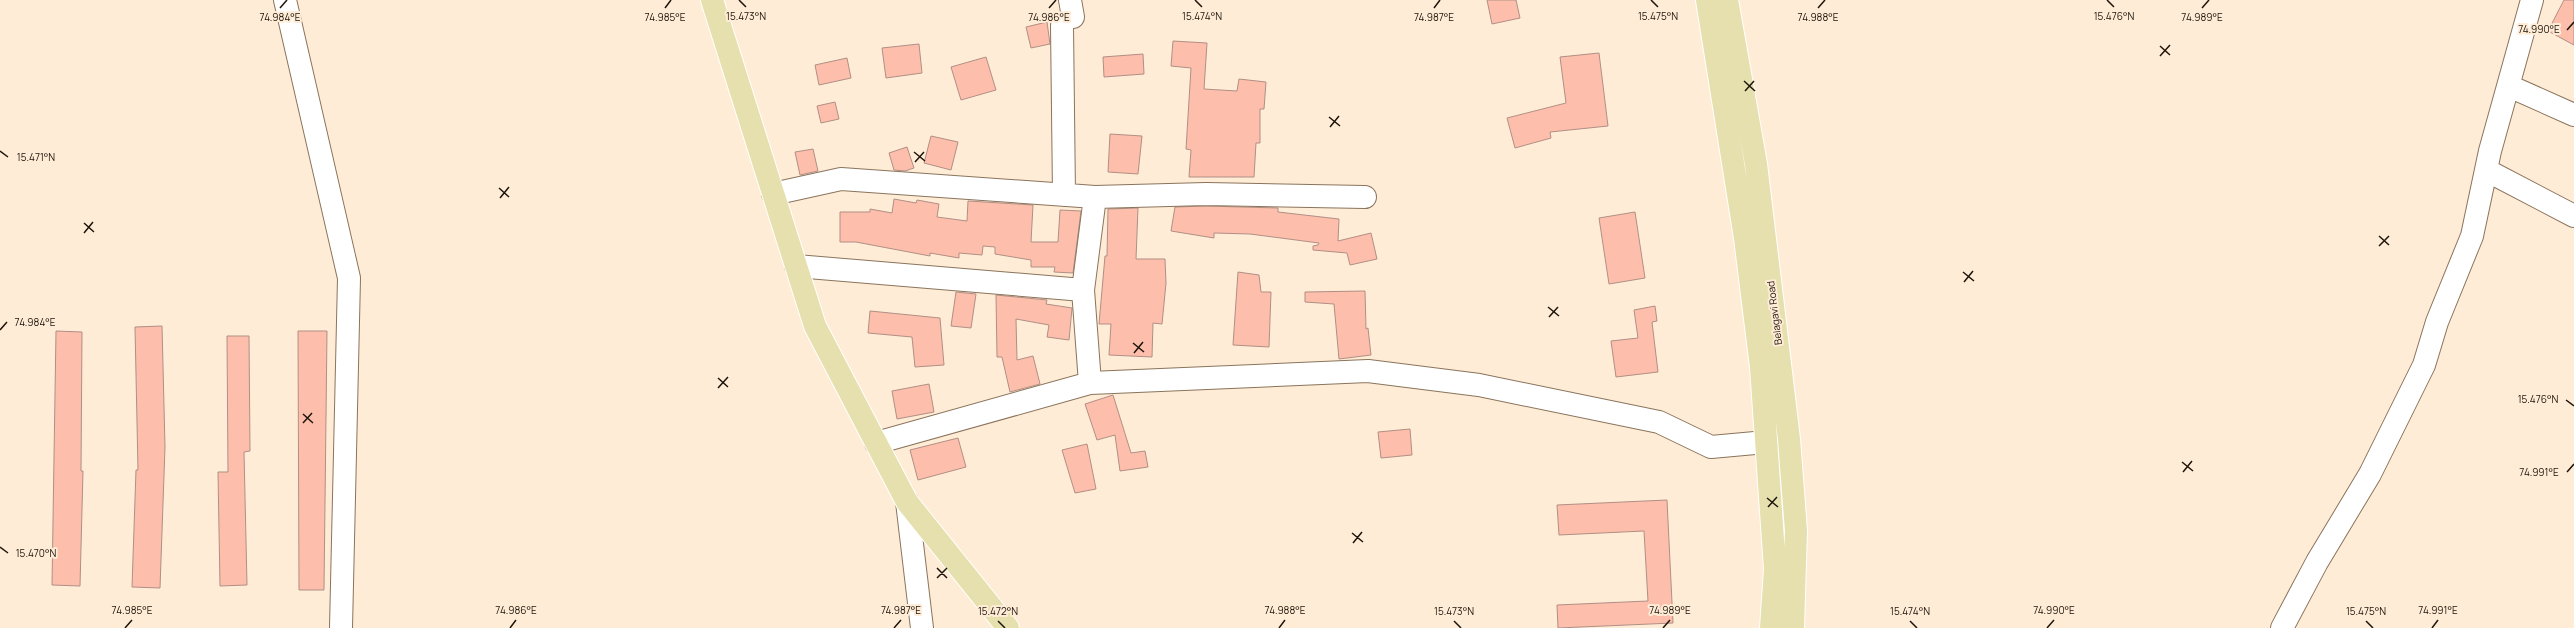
<svg xmlns="http://www.w3.org/2000/svg" width="2574" height="628" font-family="Manrope,sans-serif">
<style>
.building{fill:#fdbeac;stroke:#b18f85}
.lines{fill:none;stroke-linecap:round;stroke-linejoin:round}
.minor-casing{stroke:#8a745c;stroke-width:24}
.major-casing{stroke:#fff;stroke-width:24}
.minor{stroke:#fff;stroke-width:22}
.major{stroke:#e5e0ad;stroke-width:22}
.ticks{fill:none;stroke:#1d150b;stroke-width:1.5}
.labels{text-anchor:middle;dominant-baseline:central;stroke-width:4;stroke-linejoin:round;paint-order:stroke}
.street-label{font-size:10px;fill:#1d150b;stroke:#ffecd6}
.ticks-label{font-size:10px;text-anchor:middle;fill:#1d150b;stroke:#ffecd6;stroke-width:4;stroke-linejoin:round;paint-order:stroke}
</style>
<rect width="100%" height="100%" fill="#ffecd6"/>
<path class="building" d="M 1487,0 L 1516,0 L 1520,18 L 1492,24 Z
M 2564,0 L 2574,0 L 2574,45 L 2548,31 Z
M 1047,22 L 1050,44 L 1031,48 L 1026,27 Z
M 1173,41 L 1207,43 L 1204,89 L 1237,91 L 1239,79 L 1266,82 L 1264,109 L 1260,109 L 1260,143 L 1256,143 L 1254,177 L 1189,177 L 1191,150 L 1186,149 L 1191,68 L 1171,66 Z
M 919,44 L 922,73 L 886,78 L 882,48 Z
M 1599,53 L 1608,126 L 1550,132 L 1551,138 L 1515,148 L 1507,118 L 1566,103 L 1560,57 Z
M 1143,54 L 1144,74 L 1104,77 L 1103,57 Z
M 986,57 L 996,90 L 961,100 L 951,67 Z
M 847,58 L 851,78 L 819,85 L 815,65 Z
M 835,102 L 839,119 L 821,123 L 817,106 Z
M 1110,134 L 1142,136 L 1138,174 L 1108,172 Z
M 931,136 L 958,142 L 951,170 L 924,163 Z
M 907,147 L 914,168 L 905,171 L 894,170 L 889,153 Z
M 813,149 L 818,171 L 800,175 L 795,152 Z
M 894,199 L 916,203 L 917,200 L 939,204 L 937,217 L 967,221 L 968,201 L 1033,205 L 1031,242 L 1058,242 L 1060,210 L 1081,211 L 1073,273 L 1054,272 L 1055,267 L 1031,267 L 1031,260 L 995,254 L 995,247 L 983,246 L 982,255 L 959,253 L 959,258 L 930,253 L 930,256 L 856,242 L 840,242 L 840,212 L 870,212 L 870,209 L 892,213 Z
M 1206,206 L 1278,208 L 1278,212 L 1339,219 L 1338,241 L 1371,233 L 1377,259 L 1350,265 L 1347,253 L 1313,250 L 1313,246 L 1318,245 L 1319,243 L 1250,234 L 1214,233 L 1214,238 L 1171,231 L 1175,207 Z
M 1138,208 L 1136,259 L 1165,259 L 1166,283 L 1162,324 L 1153,323 L 1152,357 L 1109,355 L 1111,324 L 1099,324 L 1105,256 L 1107,256 L 1108,209 Z
M 1635,212 L 1645,278 L 1609,284 L 1599,218 Z
M 1238,272 L 1259,275 L 1261,292 L 1271,292 L 1269,347 L 1233,345 Z
M 1365,291 L 1366,329 L 1368,328 L 1371,355 L 1339,359 L 1334,304 L 1305,302 L 1305,292 Z
M 956,292 L 976,294 L 971,328 L 951,326 Z
M 996,295 L 1047,300 L 1046,304 L 1072,308 L 1069,340 L 1047,337 L 1049,325 L 1016,319 L 1017,360 L 1033,356 L 1040,384 L 1010,392 L 1002,357 L 997,357 Z
M 1655,306 L 1657,321 L 1652,322 L 1658,372 L 1616,377 L 1611,341 L 1638,338 L 1634,310 Z
M 870,311 L 940,318 L 944,365 L 915,367 L 912,337 L 868,333 Z
M 162,326 L 165,447 L 160,588 L 132,587 L 136,470 L 138,470 L 135,327 Z
M 56,331 L 82,332 L 81,471 L 83,471 L 80,586 L 52,585 Z
M 298,331 L 327,331 L 324,590 L 299,590 Z
M 227,336 L 249,336 L 250,451 L 244,452 L 247,585 L 220,586 L 218,472 L 228,472 Z
M 929,384 L 934,412 L 897,419 L 892,391 Z
M 1113,395 L 1131,453 L 1145,451 L 1148,467 L 1120,471 L 1115,435 L 1097,440 L 1085,404 Z
M 1410,429 L 1412,455 L 1381,458 L 1378,432 Z
M 958,438 L 966,467 L 918,480 L 910,450 Z
M 1087,444 L 1096,489 L 1075,493 L 1062,450 Z
M 1667,500 L 1673,623 L 1558,628 L 1557,605 L 1648,601 L 1644,531 L 1559,535 L 1557,505 Z"/>
<g class="lines">
<g class="minor-casing">
<path id="minor" d="M 285,0 L 349,278 L 341,628
M 1070,0 L 1073,17
M 1062,26 L 1064,195
M 2509,86 L 2574,115
M 2486,170 L 2574,216
M 773,194 L 841,179 L 1095,197 L 1206,194 L 1365,197
M 796,266 L 1083,290
M 1090,383 L 1083,290 L 1095,197
M 876,443 L 1090,383 L 1368,371 L 1479,385 L 1659,422 L 1711,447 L 1766,442
M 907,502 L 922,628
M 2282,628 L 2317,562 L 2370,474 L 2424,365 L 2437,322 L 2472,236 L 2490,151 L 2532,0"/>
</g>
<g class="major-casing">
<path id="major" d="M 712,0 L 815,326 L 907,502 L 1008,628
M 1707,0 L 1745,238 L 1761,367 L 1775,569 L 1771,628
M 1727,0 L 1756,164 L 1789,439 L 1796,531 L 1793,628"/>
</g>
<use href="#minor" class="minor"/>
<use href="#major" class="major"/>
</g>
<path class="ticks" d="M 739,0 L 746,7M 1195,0 L 1202,7M 1651,0 L 1658,7M 2107,0 L 2114,7M 280,8 L 287,0M 665,8 L 671,0M 1049,8 L 1056,0M 1434,8 L 1440,0M 1818,8 L 1825,0M 2202,8 L 2209,0M 2567,30 L 2574,22M 2160,46 L 2170,55M 2160,56 L 2170,45M 1744,81 L 1755,91M 1745,91 L 1754,81M 1329,117 L 1340,126M 1330,127 L 1339,116M 0,151 L 8,157M 914,152 L 925,161M 915,162 L 924,152M 499,188 L 509,197M 500,198 L 509,187M 84,223 L 94,232M 84,233 L 93,222M 2379,236 L 2389,245M 2379,246 L 2389,236M 1963,272 L 1974,281M 1964,282 L 1973,271M 1548,307 L 1559,316M 1549,317 L 1558,307M 0,330 L 7,322M 1133,343 L 1144,352M 1134,353 L 1143,342M 718,378 L 728,387M 718,388 L 728,377M 2566,400 L 2574,406M 303,414 L 313,423M 303,423 L 312,413M 2182,462 L 2193,471M 2183,472 L 2192,461M 2567,472 L 2574,464M 1767,498 L 1778,507M 1768,507 L 1777,497M 1352,533 L 1363,542M 1353,543 L 1362,532M 0,547 L 8,553M 937,568 L 947,578M 937,578 L 947,568M 998,621 L 1005,628M 1454,621 L 1461,628M 1910,621 L 1917,628M 2366,621 L 2373,628M 125,628 L 132,620M 510,628 L 516,620M 894,628 L 901,620M 1279,628 L 1285,620M 1663,628 L 1670,620M 2047,628 L 2054,620M 2432,628 L 2438,620"/>
<g class="labels">
<g class="street-label">
<text transform="translate(1774 313) rotate(-97)">Belagavi Road</text>
</g>
</g>
<g class="ticks-label">
<text x="746" y="20">15.473°N</text>
<text x="1202" y="20">15.474°N</text>
<text x="1658" y="20">15.475°N</text>
<text x="2114" y="20">15.476°N</text>
<text x="2202" y="21">74.989°E</text>
<text x="280" y="21">74.984°E</text>
<text x="665" y="21">74.985°E</text>
<text x="1049" y="21">74.986°E</text>
<text x="1434" y="21">74.987°E</text>
<text x="1818" y="21">74.988°E</text>
<text x="2539" y="33">74.990°E</text>
<text x="36" y="161">15.471°N</text>
<text x="35" y="326">74.984°E</text>
<text x="2538" y="403">15.476°N</text>
<text x="2539" y="476">74.991°E</text>
<text x="36" y="557">15.470°N</text>
<text x="132" y="614">74.985°E</text>
<text x="516" y="614">74.986°E</text>
<text x="901" y="614">74.987°E</text>
<text x="1285" y="614">74.988°E</text>
<text x="1670" y="614">74.989°E</text>
<text x="2054" y="614">74.990°E</text>
<text x="2438" y="614">74.991°E</text>
<text x="998" y="615">15.472°N</text>
<text x="1454" y="615">15.473°N</text>
<text x="1910" y="615">15.474°N</text>
<text x="2366" y="615">15.475°N</text>
</g>
</svg>
